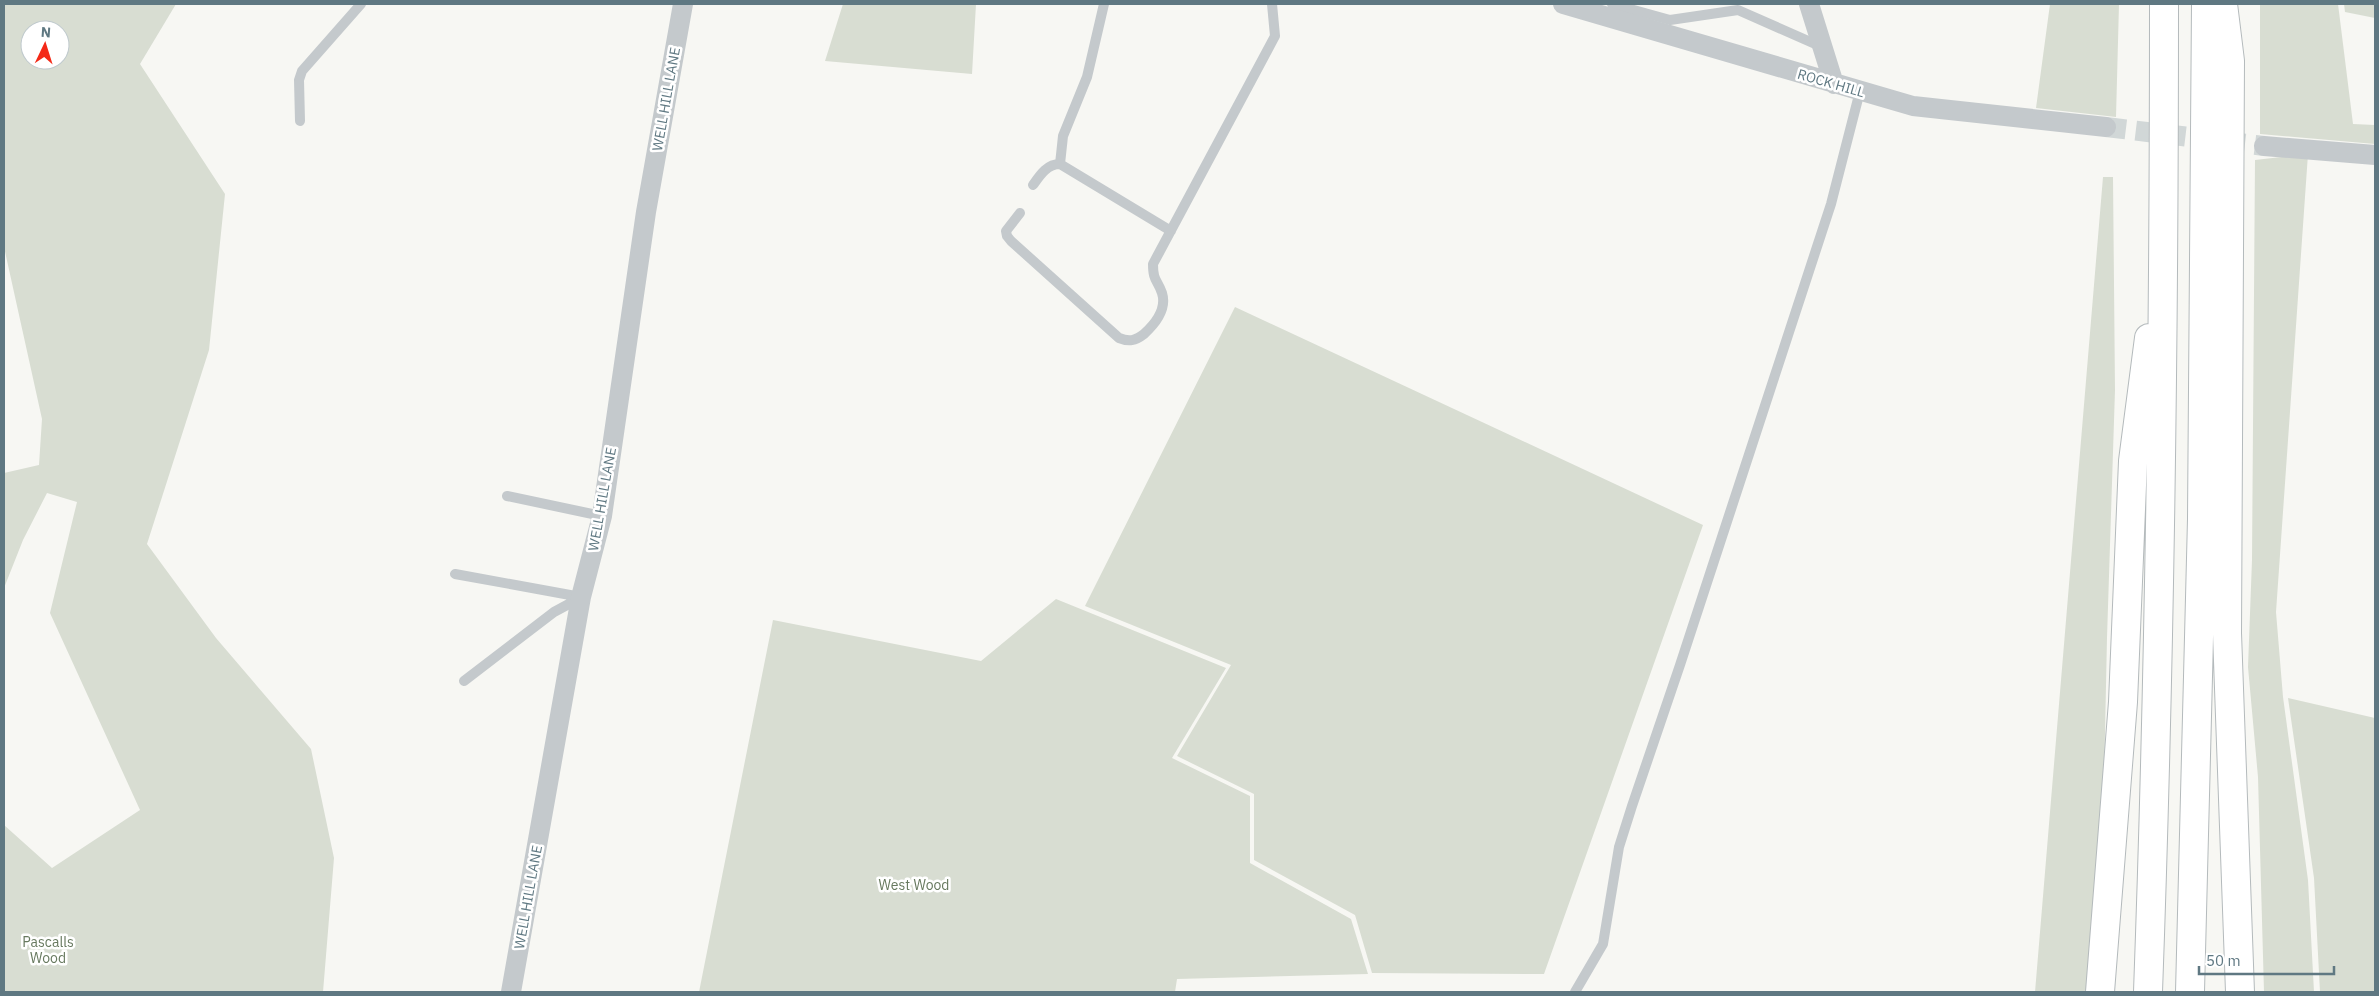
<svg xmlns="http://www.w3.org/2000/svg" width="2379" height="996" font-family="'IBM Plex Sans',sans-serif">
<style>
.green{fill:#d8ddd2;fill-rule:evenodd}
.lines{fill:none;stroke-linecap:round;stroke-linejoin:round}
.minor-tunnel{stroke:#d1d7d7;stroke-width:20;stroke-dasharray:20 10;stroke-linecap:butt}
.motorway-casing{stroke:#b4babc;stroke-width:30}
.service{stroke:#c4c9cc;stroke-width:10}
.minor{stroke:#c4c9cc;stroke-width:20}
.motorway{stroke:#fff;stroke-width:28}
.labels{text-anchor:middle;dominant-baseline:central;stroke-width:5;stroke-linejoin:round;paint-order:stroke}
.street-label{font-size:14px;fill:#5f7882;stroke:#fff}
.park-label{font-size:14px;fill:#67795f;stroke:#fff}
</style>
<rect width="100%" height="100%" fill="#f7f7f3"/>
<path class="green" d="M 4,4 L 176,4 L 140,64 L 225,194 L 209,350 L 147,544 L 216,638 L 311,749 L 334,858 L 323,992 L 4,992 L 4,825 L 52,868 L 140,810 L 50,613 L 77,502 L 47,493 L 23,540 L 4,588 L 4,473 L 39,465 L 42,419 L 4,247 ZM 30,30 L 60,30 L 60,60 L 30,60 Z
M 843,4 L 976,4 L 972,74 L 825,61 Z
M 2050,4 L 2119,4 L 2116,117 L 2036,108 Z
M 2260,4 L 2338,4 L 2353,124 L 2375,125 L 2375,144 L 2260,134 Z
M 2344,4 L 2375,4 L 2375,18 L 2345,12 Z
M 2308,154 L 2276,612 L 2283,697 L 2308,880 L 2314,992 L 2264,992 L 2258,777 L 2248,667 L 2252,560 L 2255,160 Z
M 2103,177 L 2113,177 L 2115,390 L 2107,638 L 2104,781 L 2087,992 L 2035,992 Z
M 1235,307 L 1703,525 L 1544,974 L 1372,973 L 1355,915 L 1254,860 L 1254,794 L 1177,756 L 1231,665 L 1085,606 Z
M 1056,599 L 1226,668 L 1172,758 L 1250,796 L 1250,863 L 1351,919 L 1368,974 L 1177,979 L 1175,992 L 699,992 L 773,620 L 981,661 Z
M 2288,698 L 2375,718 L 2375,992 L 2320,992 L 2314,878 Z"/>
<g class="lines">
<path class="minor-tunnel" d="M 2106,127 L 2264,146"/>
<g class="motorway-casing">
<path id="motorway" d="M 2223,4 L 2230,61 L 2227,633 L 2240,992
M 2100,992 L 2123,702 L 2133,461 L 2149,338
M 2148,992 C 2160,663 2164,333 2164,4
M 2190,992 L 2202,519 L 2206,4"/>
</g>
<path class="service" d="M 1612,4 L 1670,20 L 1738,10 L 1822,47
M 300,121 L 299,80 L 302,71 L 361,4
M 1060,164 L 1063,136 L 1087,77 L 1104,4
M 1033,185 C 1040,175 1047,164 1060,164 L 1171,231
M 1020,213 L 1006,231 L 1007,236 L 1011,241 L 1119,338 C 1129,342 1135,341 1144,334 C 1155,324 1167,309 1162,293 C 1157,279 1153,281 1153,264 L 1275,36 L 1272,4
M 507,496 L 602,516
M 455,574 L 581,597
M 464,681 L 554,612 L 580,598
M 1575,992 L 1603,944 L 1619,847 L 1632,806 L 1680,665 L 1831,204 L 1860,91"/>
<path class="minor" d="M 1563,4 L 1913,106 L 2106,127
M 1809,4 L 1834,84
M 2264,146 L 2375,155
M 511,992 L 581,597 L 602,516 L 646,212 L 683,4"/>
<use href="#motorway" class="motorway"/>
</g>
<g class="labels">
<g class="street-label">
<text transform="translate(1831 83) rotate(16)">ROCK HILL</text>
<text transform="translate(666 99) rotate(-80)">WELL HILL LANE</text>
<text transform="translate(602 499) rotate(-80)">WELL HILL LANE</text>
<text transform="translate(528 897) rotate(-80)">WELL HILL LANE</text>
</g>
<g class="park-label">
<text x="914" y="885">West Wood</text>
<text x="48" y="942">Pascalls<tspan x="48" dy="16">Wood</tspan></text>
</g>
</g>
<rect width="2379" height="996" fill="none" stroke="#5f7882" stroke-width="10"/>
<g transform="translate(45 45) rotate(4)"><circle r="24" fill="#ffffff" stroke="#bfc9cd"/>
<path d="M0-4L9 19L0 12L-9 19Z" fill="#f42917"/>
<text y="-8" font-size="14" font-weight="bold" text-anchor="middle" fill="#5f7882">N</text>
</g>
<path d="M2199 966v8h135v-8" fill="none" stroke="#5f7882" stroke-width="2.5"/>
<text x="2206" y="966" font-size="15" fill="#5f7882" stroke="#ffffff" stroke-width="4" paint-order="stroke">50 m</text>
</svg>
